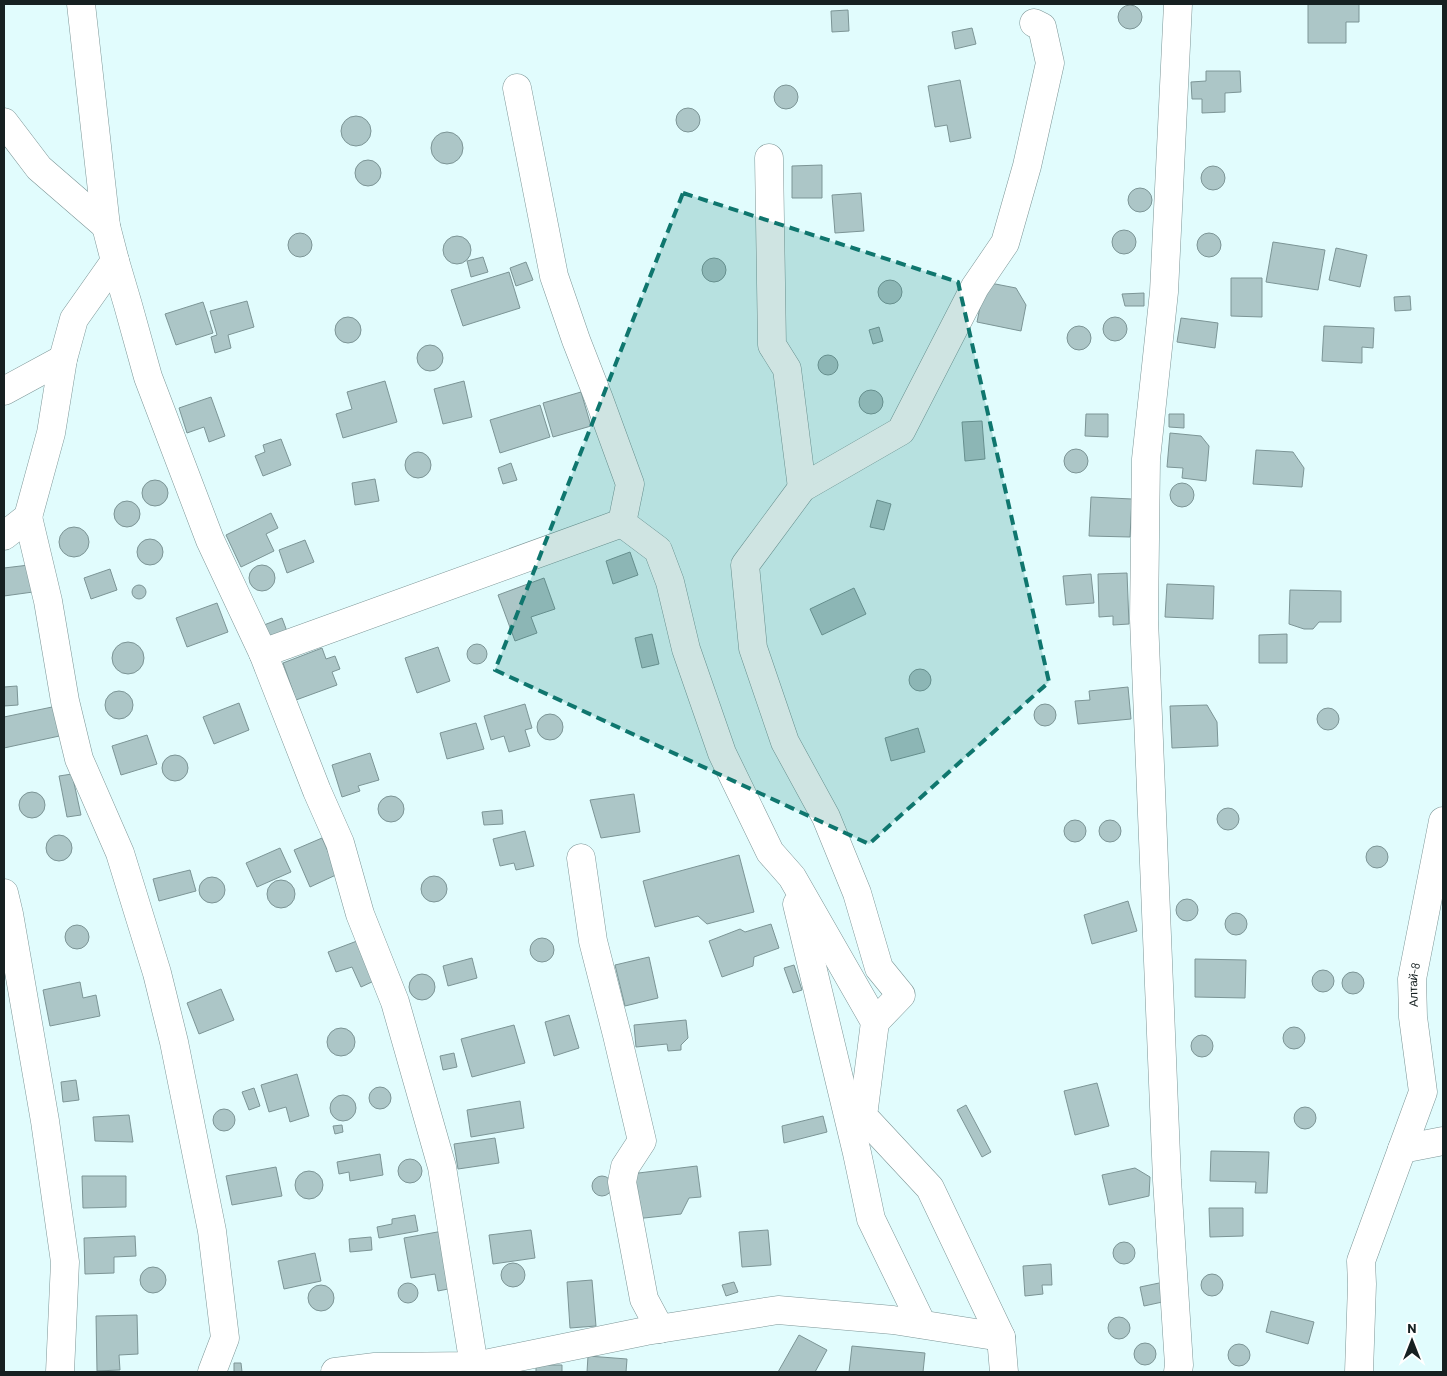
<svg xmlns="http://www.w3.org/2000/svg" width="1447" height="1376" font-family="Barlow,sans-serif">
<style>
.building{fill:#acc6c7;stroke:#7c9596}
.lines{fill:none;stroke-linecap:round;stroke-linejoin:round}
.street-casing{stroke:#7d9697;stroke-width:29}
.street{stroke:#fff;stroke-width:28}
.marked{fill:#0f766e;fill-opacity:0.2;stroke:#0f766e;stroke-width:4;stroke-dasharray:10 6;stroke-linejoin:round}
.labels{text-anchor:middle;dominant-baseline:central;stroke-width:4;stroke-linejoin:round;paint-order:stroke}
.street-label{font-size:12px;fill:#162021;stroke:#fff}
</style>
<rect width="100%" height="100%" fill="#e1fcfd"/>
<path class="building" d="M 1308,4 L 1359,4 L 1359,22 L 1346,22 L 1346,43 L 1308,43 Z
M1118 17a12 12 0 1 1 24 0a12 12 0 1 1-24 0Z
M 848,10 L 849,31 L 832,32 L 831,11 Z
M 972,28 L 976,44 L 955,49 L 952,32 Z
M 1206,71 L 1240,71 L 1241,92 L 1225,93 L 1225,112 L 1202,113 L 1202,99 L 1192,99 L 1191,82 L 1206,81 Z
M 960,80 L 971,138 L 950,142 L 947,125 L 935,127 L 928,86 Z
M774 97a12 12 0 1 1 24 0a12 12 0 1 1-24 0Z
M676 120a12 12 0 1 1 24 0a12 12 0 1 1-24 0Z
M341 131a15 15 0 1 1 30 0a15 15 0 1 1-30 0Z
M431 148a16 16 0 1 1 32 0a16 16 0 1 1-32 0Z
M355 173a13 13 0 1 1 26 0a13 13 0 1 1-26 0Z
M 822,165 L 822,198 L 792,198 L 792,166 Z
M1201 178a12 12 0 1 1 24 0a12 12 0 1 1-24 0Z
M1128 200a12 12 0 1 1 24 0a12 12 0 1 1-24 0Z
M 861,193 L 864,231 L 835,233 L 832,195 Z
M1112 242a12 12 0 1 1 24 0a12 12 0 1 1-24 0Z
M288 245a12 12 0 1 1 24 0a12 12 0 1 1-24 0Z
M1197 245a12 12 0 1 1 24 0a12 12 0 1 1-24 0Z
M443 250a14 14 0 1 1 28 0a14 14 0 1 1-28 0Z
M 1273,242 L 1325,250 L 1318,290 L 1266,282 Z
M 1336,248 L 1367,255 L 1360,287 L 1329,280 Z
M 483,257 L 488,272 L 471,277 L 467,261 Z
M702 270a12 12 0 1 1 24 0a12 12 0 1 1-24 0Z
M 526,262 L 533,280 L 516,286 L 510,268 Z
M 509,272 L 520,308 L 463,326 L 451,290 Z
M 1231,278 L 1262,278 L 1262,317 L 1231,316 Z
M878 292a12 12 0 1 1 24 0a12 12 0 1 1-24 0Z
M 985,282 L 1016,288 L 1026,305 L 1021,331 L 977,322 Z
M 1144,293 L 1144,306 L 1125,306 L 1122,294 Z
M 1410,296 L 1411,310 L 1395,311 L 1394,297 Z
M 247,301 L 254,327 L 228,335 L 231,348 L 215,353 L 211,337 L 217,335 L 210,311 Z
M 203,302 L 213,333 L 176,345 L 165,314 Z
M1103 329a12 12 0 1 1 24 0a12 12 0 1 1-24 0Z
M335 330a13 13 0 1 1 26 0a13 13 0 1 1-26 0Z
M 1181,318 L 1218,323 L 1215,348 L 1177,342 Z
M 1324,326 L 1374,328 L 1373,348 L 1362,347 L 1362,363 L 1322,361 Z
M1067 338a12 12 0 1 1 24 0a12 12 0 1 1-24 0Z
M 879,327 L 883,341 L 873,344 L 869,330 Z
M417 358a13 13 0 1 1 26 0a13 13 0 1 1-26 0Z
M818 365a10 10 0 1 1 20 0a10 10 0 1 1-20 0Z
M 385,381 L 397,422 L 343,438 L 336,414 L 352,409 L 347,392 Z
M 464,381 L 472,417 L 443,424 L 434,389 Z
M859 402a12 12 0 1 1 24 0a12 12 0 1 1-24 0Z
M 581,392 L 591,426 L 553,437 L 543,403 Z
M 211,397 L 225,436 L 209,442 L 204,427 L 187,433 L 179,408 Z
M 540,405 L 550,437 L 500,453 L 490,420 Z
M 1086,414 L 1108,414 L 1108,437 L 1085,436 Z
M 1169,414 L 1184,414 L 1184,428 L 1169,427 Z
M 982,421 L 985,459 L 965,461 L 962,422 Z
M 1170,433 L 1201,436 L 1209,446 L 1206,481 L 1182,478 L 1183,468 L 1167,467 Z
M 281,439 L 291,465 L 263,476 L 255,456 L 265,452 L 263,445 Z
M1064 461a12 12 0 1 1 24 0a12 12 0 1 1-24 0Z
M 1256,450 L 1293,452 L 1304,468 L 1302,487 L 1253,484 Z
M405 465a13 13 0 1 1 26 0a13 13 0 1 1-26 0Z
M 511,463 L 517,480 L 503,484 L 498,468 Z
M 375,479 L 379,501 L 355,505 L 352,483 Z
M142 493a13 13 0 1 1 26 0a13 13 0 1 1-26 0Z
M1170 495a12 12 0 1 1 24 0a12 12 0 1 1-24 0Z
M 1091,497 L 1132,499 L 1130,537 L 1089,536 Z
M 877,500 L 891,504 L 884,530 L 870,527 Z
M114 514a13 13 0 1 1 26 0a13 13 0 1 1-26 0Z
M 271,513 L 278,528 L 266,534 L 274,551 L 241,567 L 226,535 Z
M59 542a15 15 0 1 1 30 0a15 15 0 1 1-30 0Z
M137 552a13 13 0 1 1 26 0a13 13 0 1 1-26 0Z
M 305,540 L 314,562 L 287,573 L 279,550 Z
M 630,552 L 638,575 L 613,584 L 606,561 Z
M 29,565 L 33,592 L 4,596 L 4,568 Z
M249 578a13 13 0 1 1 26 0a13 13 0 1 1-26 0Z
M 110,569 L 117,590 L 91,599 L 84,578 Z
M 1127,573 L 1129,624 L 1113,625 L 1113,616 L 1099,617 L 1098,574 Z
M 1091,574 L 1094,603 L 1066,605 L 1063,576 Z
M 544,578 L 555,609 L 531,617 L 537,633 L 515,641 L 498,595 Z
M 1167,584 L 1214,586 L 1213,619 L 1165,617 Z
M132 592a7 7 0 1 1 14 0a7 7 0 1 1-14 0Z
M 854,588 L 866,614 L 822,635 L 810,609 Z
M 1290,590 L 1341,591 L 1341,622 L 1319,622 L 1313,629 L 1304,629 L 1289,624 Z
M 217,603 L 228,632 L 187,647 L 176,618 Z
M 282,618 L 288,634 L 270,641 L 264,625 Z
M 652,634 L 659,664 L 642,668 L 635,638 Z
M 1287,634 L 1287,663 L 1259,663 L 1259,635 Z
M112 658a16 16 0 1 1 32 0a16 16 0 1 1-32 0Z
M467 654a10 10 0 1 1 20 0a10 10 0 1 1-20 0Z
M 438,647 L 450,681 L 417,693 L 405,658 Z
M 322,648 L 326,659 L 335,656 L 340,669 L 332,672 L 337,685 L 296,700 L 283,663 Z
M909 680a11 11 0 1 1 22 0a11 11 0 1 1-22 0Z
M 17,686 L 18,705 L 4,706 L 4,687 Z
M 1128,687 L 1131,719 L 1078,724 L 1075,701 L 1090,700 L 1089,691 Z
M105 705a14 14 0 1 1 28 0a14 14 0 1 1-28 0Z
M 239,703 L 249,730 L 214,744 L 203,717 Z
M 525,704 L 532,728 L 525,730 L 530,746 L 509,752 L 504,736 L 491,740 L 484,716 Z
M1034 715a11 11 0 1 1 22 0a11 11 0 1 1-22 0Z
M 1207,705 L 1217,722 L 1218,746 L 1172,748 L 1170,706 Z
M 57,706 L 64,735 L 4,748 L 4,717 Z
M1317 719a11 11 0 1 1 22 0a11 11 0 1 1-22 0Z
M537 727a13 13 0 1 1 26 0a13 13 0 1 1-26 0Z
M 476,723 L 484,749 L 447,759 L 440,733 Z
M 918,728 L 925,752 L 891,761 L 885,738 Z
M 147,735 L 157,764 L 121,775 L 112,746 Z
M 370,753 L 379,780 L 358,786 L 360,791 L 342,797 L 332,765 Z
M162 768a13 13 0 1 1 26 0a13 13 0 1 1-26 0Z
M 72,774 L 81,815 L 67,817 L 59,776 Z
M19 805a13 13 0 1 1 26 0a13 13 0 1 1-26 0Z
M 634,794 L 640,832 L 601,838 L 590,800 Z
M378 809a13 13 0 1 1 26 0a13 13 0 1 1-26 0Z
M1217 819a11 11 0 1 1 22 0a11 11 0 1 1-22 0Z
M 502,810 L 503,824 L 484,825 L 482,812 Z
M1064 831a11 11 0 1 1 22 0a11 11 0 1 1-22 0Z
M1099 831a11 11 0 1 1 22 0a11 11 0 1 1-22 0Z
M 525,831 L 534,866 L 516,870 L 514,863 L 500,866 L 493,839 Z
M46 848a13 13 0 1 1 26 0a13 13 0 1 1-26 0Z
M 322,838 L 338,874 L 310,887 L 294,850 Z
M1366 857a11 11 0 1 1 22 0a11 11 0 1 1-22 0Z
M 280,848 L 291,872 L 257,887 L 246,863 Z
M 739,855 L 754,912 L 707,924 L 698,916 L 655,927 L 643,881 Z
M 190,870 L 196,891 L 159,901 L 153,879 Z
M421 889a13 13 0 1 1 26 0a13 13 0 1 1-26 0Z
M199 890a13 13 0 1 1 26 0a13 13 0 1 1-26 0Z
M267 894a14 14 0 1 1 28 0a14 14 0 1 1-28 0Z
M1176 910a11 11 0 1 1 22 0a11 11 0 1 1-22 0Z
M 1128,901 L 1137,931 L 1092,944 L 1084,915 Z
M1225 924a11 11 0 1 1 22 0a11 11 0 1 1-22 0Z
M 771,924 L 779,948 L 754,957 L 753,966 L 722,977 L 709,941 L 740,929 L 745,932 Z
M65 937a12 12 0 1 1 24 0a12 12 0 1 1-24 0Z
M530 950a12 12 0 1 1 24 0a12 12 0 1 1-24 0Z
M 357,941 L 374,981 L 361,987 L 352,967 L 336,972 L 328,952 Z
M 649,957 L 658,998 L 625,1006 L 615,965 Z
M 472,958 L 477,978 L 448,986 L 443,966 Z
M 1195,959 L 1246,960 L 1245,998 L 1195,997 Z
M 794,965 L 802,990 L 793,993 L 784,968 Z
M1312 981a11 11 0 1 1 22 0a11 11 0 1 1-22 0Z
M1342 983a11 11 0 1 1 22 0a11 11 0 1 1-22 0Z
M409 987a13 13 0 1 1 26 0a13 13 0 1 1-26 0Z
M 80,982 L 83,998 L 96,995 L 100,1016 L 50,1026 L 43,990 Z
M 221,989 L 234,1020 L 199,1034 L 187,1003 Z
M 569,1015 L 579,1048 L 554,1056 L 545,1022 Z
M 686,1020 L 688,1038 L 681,1045 L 681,1050 L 668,1051 L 667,1044 L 636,1047 L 634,1025 Z
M 514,1025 L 525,1063 L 472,1077 L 461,1039 Z
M1283 1038a11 11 0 1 1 22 0a11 11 0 1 1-22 0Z
M327 1042a14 14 0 1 1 28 0a14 14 0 1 1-28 0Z
M1191 1046a11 11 0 1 1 22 0a11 11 0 1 1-22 0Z
M 454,1053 L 457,1067 L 443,1070 L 440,1056 Z
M 297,1074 L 309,1116 L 290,1122 L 286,1107 L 269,1112 L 261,1085 Z
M 76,1080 L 79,1100 L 63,1102 L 61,1082 Z
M 1097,1083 L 1109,1126 L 1075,1135 L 1064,1091 Z
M369 1098a11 11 0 1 1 22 0a11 11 0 1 1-22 0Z
M 254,1088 L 260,1106 L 249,1110 L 242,1092 Z
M330 1108a13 13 0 1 1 26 0a13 13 0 1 1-26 0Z
M 520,1101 L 524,1128 L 471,1137 L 467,1110 Z
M 966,1105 L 991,1152 L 982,1157 L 957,1110 Z
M1294 1118a11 11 0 1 1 22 0a11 11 0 1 1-22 0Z
M213 1120a11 11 0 1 1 22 0a11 11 0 1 1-22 0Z
M 129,1115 L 133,1142 L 95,1141 L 93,1117 Z
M 823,1116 L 827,1132 L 784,1143 L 782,1126 Z
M 342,1125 L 343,1132 L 335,1134 L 333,1126 Z
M 495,1138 L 499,1163 L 458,1169 L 454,1144 Z
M 1211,1151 L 1269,1152 L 1267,1193 L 1255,1193 L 1256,1182 L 1210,1181 Z
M 380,1154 L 383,1175 L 350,1181 L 349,1172 L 339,1174 L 337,1162 Z
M398 1171a12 12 0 1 1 24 0a12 12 0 1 1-24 0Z
M 697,1166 L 701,1197 L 689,1198 L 681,1214 L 635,1219 L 630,1174 Z
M 276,1167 L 282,1196 L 232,1205 L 226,1176 Z
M 1135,1168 L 1150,1177 L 1149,1196 L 1109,1205 L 1102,1175 Z
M295 1185a14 14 0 1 1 28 0a14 14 0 1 1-28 0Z
M592 1186a10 10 0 1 1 20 0a10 10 0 1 1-20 0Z
M 82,1176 L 126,1176 L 126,1207 L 83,1208 Z
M 1209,1208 L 1243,1208 L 1243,1236 L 1210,1237 Z
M 415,1215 L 418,1231 L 379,1238 L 377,1227 L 392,1224 L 392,1219 Z
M 531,1230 L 535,1258 L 493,1264 L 489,1235 Z
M 768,1230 L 771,1265 L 742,1267 L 739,1232 Z
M 443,1231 L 453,1288 L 438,1291 L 435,1274 L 411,1278 L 404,1238 Z
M 135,1236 L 136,1256 L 114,1257 L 114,1273 L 85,1274 L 84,1238 Z
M 371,1237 L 372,1250 L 350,1252 L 349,1239 Z
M1113 1253a11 11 0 1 1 22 0a11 11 0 1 1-22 0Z
M 315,1253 L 321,1281 L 284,1289 L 278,1261 Z
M501 1275a12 12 0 1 1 24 0a12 12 0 1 1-24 0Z
M 1051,1264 L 1052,1285 L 1042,1285 L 1043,1294 L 1025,1296 L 1023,1266 Z
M140 1280a13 13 0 1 1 26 0a13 13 0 1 1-26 0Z
M1201 1285a11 11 0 1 1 22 0a11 11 0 1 1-22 0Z
M 592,1280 L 596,1326 L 570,1328 L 567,1282 Z
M 734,1282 L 738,1292 L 726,1296 L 722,1285 Z
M 1164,1282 L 1167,1301 L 1144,1306 L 1140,1287 Z
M398 1293a10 10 0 1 1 20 0a10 10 0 1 1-20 0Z
M308 1298a13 13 0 1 1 26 0a13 13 0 1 1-26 0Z
M 1271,1311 L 1314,1322 L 1308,1344 L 1266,1332 Z
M 137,1315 L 138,1354 L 119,1355 L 120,1370 L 97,1371 L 96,1316 Z
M1108 1328a11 11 0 1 1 22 0a11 11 0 1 1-22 0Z
M 799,1335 L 827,1350 L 815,1372 L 778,1372 Z
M1134 1354a11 11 0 1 1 22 0a11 11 0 1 1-22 0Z
M1228 1355a11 11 0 1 1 22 0a11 11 0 1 1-22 0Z
M 852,1346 L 925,1353 L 923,1372 L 849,1372 Z
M 588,1356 L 627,1359 L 626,1372 L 587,1372 Z
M 234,1363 L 241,1363 L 242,1372 L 234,1372 Z
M 536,1365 L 562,1365 L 562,1372 L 536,1372 Z"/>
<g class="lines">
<g class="street-casing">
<g id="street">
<path d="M 517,88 L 554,276 L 576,340 L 599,399 L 630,484 L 622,523 L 658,550 L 670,582 L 686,649 L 722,753 L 770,852 L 792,877 L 875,1022 L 863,1116 L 930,1188 L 1001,1337 L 1004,1372"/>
<path d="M 4,122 L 39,168 L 106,226"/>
<path d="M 769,158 L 772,345 L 787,369 L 802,488"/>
<path d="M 115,261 L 128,305 L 148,377 L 210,540 L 263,653 L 317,791 L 340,843 L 360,914 L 395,1002 L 442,1167 L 475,1372"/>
<path d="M 4,391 L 63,359"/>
<path d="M 28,517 L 48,601 L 65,701 L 79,759 L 120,853 L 157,973 L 174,1042 L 212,1231 L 225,1338 L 212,1372"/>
<path d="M 4,536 L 28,517 L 51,433 L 63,359 L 74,319 L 115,261 L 106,226 L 81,4"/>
<path d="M 263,653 L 622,523"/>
<path d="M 581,858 L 593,941 L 617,1035 L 642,1141 L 625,1167 L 622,1182 L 644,1299 L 660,1329"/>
<path d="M 4,893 L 9,914 L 45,1121 L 65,1262 L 60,1372"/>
<path d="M 797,904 L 857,1153 L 871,1219 L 922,1324"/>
<path d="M 875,1022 L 901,995 L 879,968 L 857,893 L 826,817 L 785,742 L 753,648 L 745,565 L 802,488 L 901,431 L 975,287 L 1005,243 L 1027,166 L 1050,63 L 1042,27 L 1034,23"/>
<path d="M 1402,1149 L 1443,1141"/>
<path d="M 335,1372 L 375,1367 L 475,1366 L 646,1331 L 778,1310 L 893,1320 L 1001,1337"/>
<path d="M 1178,1372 L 1179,1365 L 1167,1180 L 1144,619 L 1146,459 L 1164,292 L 1178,4"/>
<path id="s1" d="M 1359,1372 L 1362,1284 L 1361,1261 L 1423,1092 L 1413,1017 L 1412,979 L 1443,821"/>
</g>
</g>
<use href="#street" class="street"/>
</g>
<path class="marked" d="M 683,193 L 958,282 L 1049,682 L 869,844 L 495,670 Z"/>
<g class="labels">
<g class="street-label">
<text stroke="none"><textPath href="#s1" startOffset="399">Алтай-8</textPath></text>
</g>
</g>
<rect width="1447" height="1376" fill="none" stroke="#162021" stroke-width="10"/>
<g transform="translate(1412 1341)" stroke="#ffffff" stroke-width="4" paint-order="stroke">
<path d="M0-4L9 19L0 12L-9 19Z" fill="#162021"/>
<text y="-8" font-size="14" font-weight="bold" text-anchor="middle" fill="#162021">N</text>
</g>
</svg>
